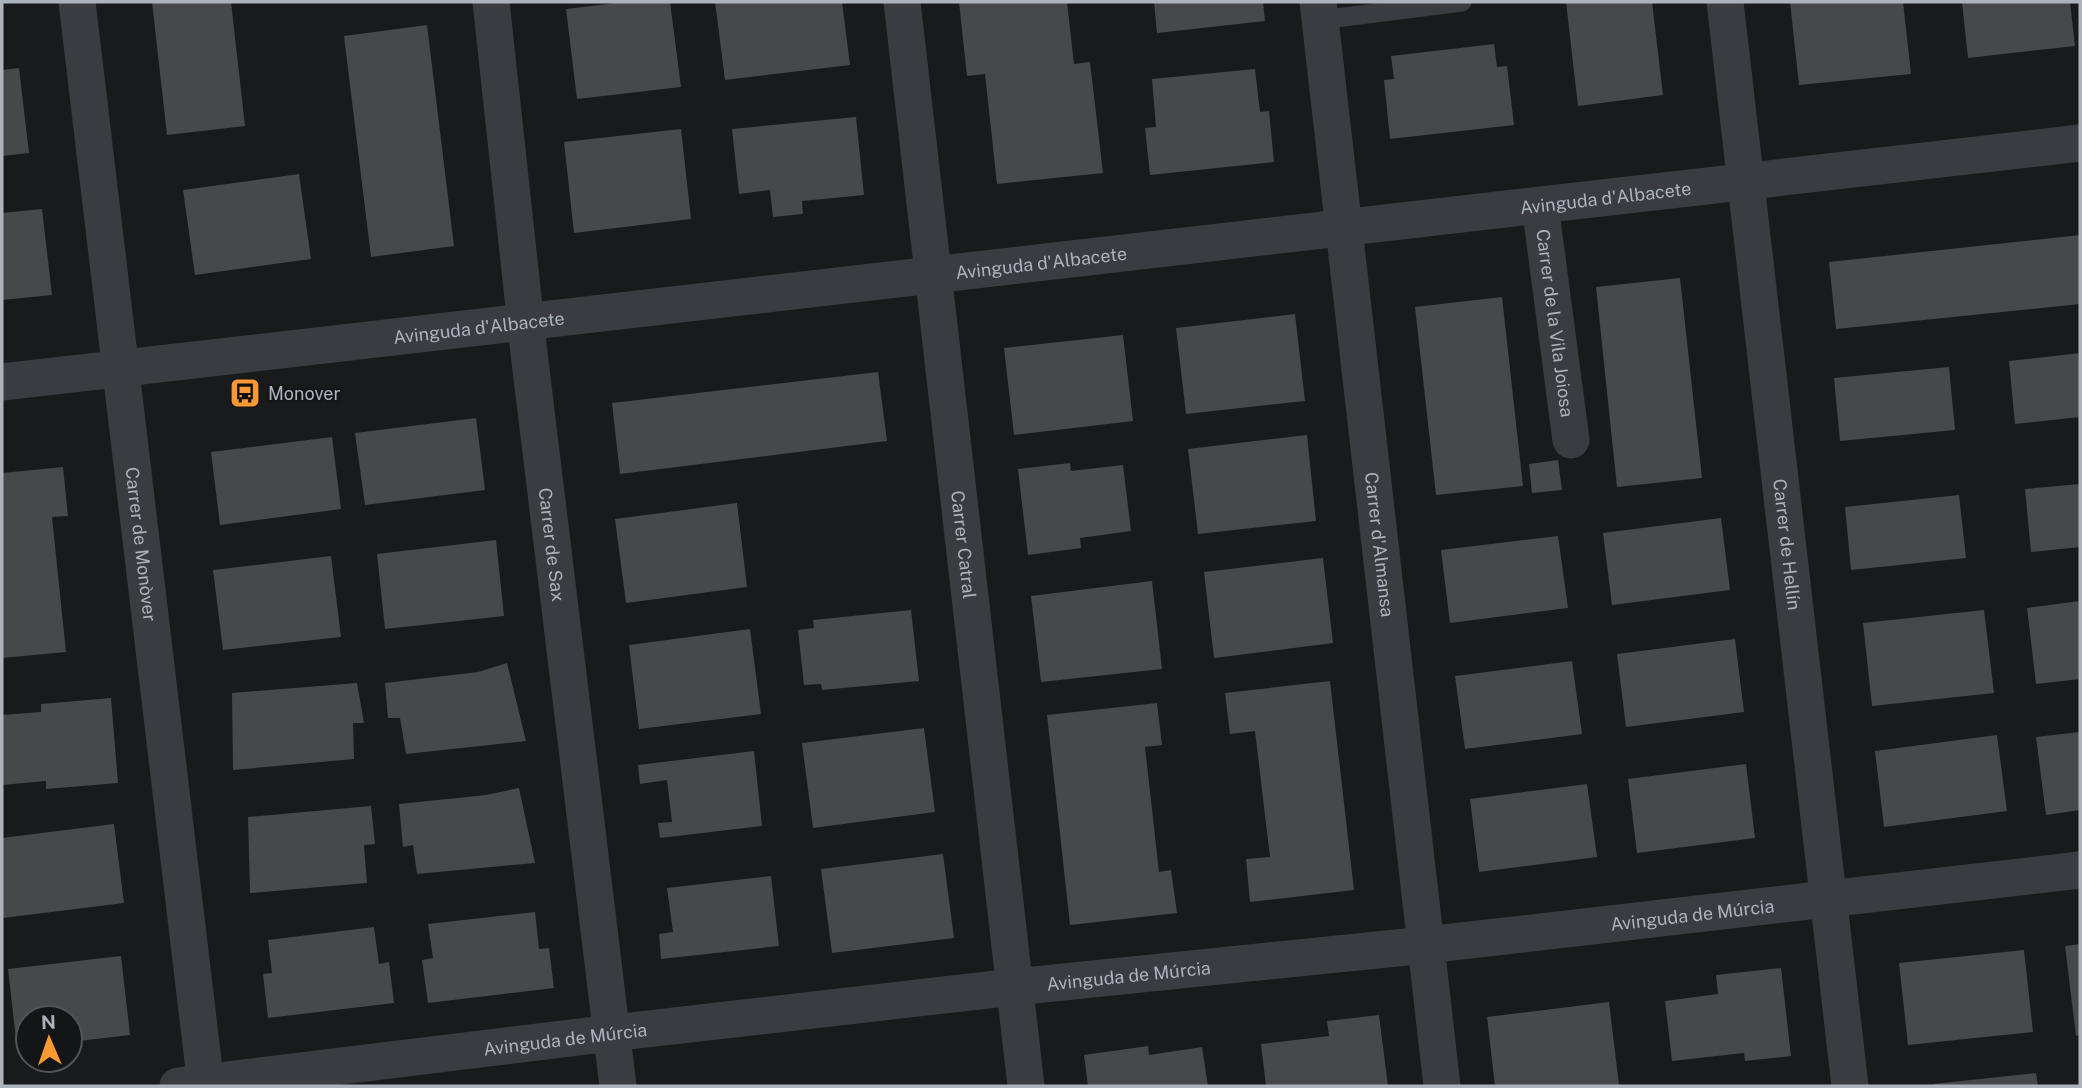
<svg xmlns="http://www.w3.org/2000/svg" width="2082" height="1088" font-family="'Public Sans',sans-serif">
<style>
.building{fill:#46484c}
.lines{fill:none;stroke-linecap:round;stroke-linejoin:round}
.lane{stroke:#3a3c41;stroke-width:19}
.street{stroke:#3a3c41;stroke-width:37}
.labels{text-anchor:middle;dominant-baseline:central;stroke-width:5;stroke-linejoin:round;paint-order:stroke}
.street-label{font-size:18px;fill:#acb3bc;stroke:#141517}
.poi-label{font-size:18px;fill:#acb3bc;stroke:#141517;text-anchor:start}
</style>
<rect width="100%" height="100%" fill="#191a1c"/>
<path class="building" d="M 152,2 L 231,2 L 245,126 L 167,135 Z
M 625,2 L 670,2 L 681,87 L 577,99 L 566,9 Z
M 715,2 L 842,2 L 850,65 L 725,80 Z
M 959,2 L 1067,2 L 1074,64 L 1090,62 L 1103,173 L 997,184 L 985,74 L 967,76 Z
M 1154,2 L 1263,2 L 1265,21 L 1157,33 Z
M 1566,2 L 1652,2 L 1663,95 L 1578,106 Z
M 1790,2 L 1903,2 L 1911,74 L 1799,85 Z
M 1962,2 L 2070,2 L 2075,46 L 1968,58 Z
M 427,25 L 454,246 L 371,257 L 344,36 Z
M 1494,44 L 1497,67 L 1507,66 L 1514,125 L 1390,139 L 1384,80 L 1394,79 L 1391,56 Z
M 19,68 L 29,153 L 2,156 L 2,70 Z
M 1255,69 L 1260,112 L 1269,111 L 1274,162 L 1150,175 L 1145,128 L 1156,127 L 1152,79 Z
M 856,117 L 864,195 L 802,201 L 803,214 L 773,217 L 770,190 L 739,194 L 732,129 Z
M 681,129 L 691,219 L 574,233 L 564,142 Z
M 299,174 L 311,259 L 195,275 L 183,190 Z
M 42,209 L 52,295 L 2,300 L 2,213 Z
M 2080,235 L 2080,304 L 1836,329 L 1829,262 Z
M 1680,278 L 1702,478 L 1617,487 L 1596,287 Z
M 1502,297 L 1523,486 L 1436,495 L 1415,307 Z
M 1295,314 L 1305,401 L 1186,414 L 1176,328 Z
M 1123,335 L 1133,421 L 1014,435 L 1004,348 Z
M 2080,353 L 2080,417 L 2015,424 L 2009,361 Z
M 1949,367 L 1955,430 L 1840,441 L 1834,378 Z
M 878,372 L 887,441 L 620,474 L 612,403 Z
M 476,418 L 485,490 L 365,505 L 355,433 Z
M 1307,435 L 1316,521 L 1198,534 L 1188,449 Z
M 332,437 L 341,509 L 220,525 L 211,452 Z
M 1558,460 L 1562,490 L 1532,493 L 1529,464 Z
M 1070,463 L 1071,471 L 1123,465 L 1131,531 L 1080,538 L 1081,548 L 1028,555 L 1018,469 Z
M 63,467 L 68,516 L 52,517 L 66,652 L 2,658 L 2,473 Z
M 2080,484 L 2080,547 L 2031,552 L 2025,489 Z
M 1959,495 L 1966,558 L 1851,570 L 1845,507 Z
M 737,503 L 747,587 L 626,603 L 615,519 Z
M 1721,518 L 1730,590 L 1612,605 L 1603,533 Z
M 1558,536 L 1568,608 L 1450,623 L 1441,550 Z
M 496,540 L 504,616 L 385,629 L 377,554 Z
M 331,556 L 341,637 L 223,650 L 213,570 Z
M 1323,558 L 1333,643 L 1214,658 L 1204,572 Z
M 1152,581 L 1162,669 L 1041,682 L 1031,596 Z
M 2080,601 L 2080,679 L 2036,684 L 2027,608 Z
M 911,610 L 919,681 L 822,690 L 821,684 L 804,685 L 798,630 L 814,628 L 813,620 Z
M 1984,610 L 1994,693 L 1872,706 L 1863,623 Z
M 750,629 L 761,714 L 639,729 L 629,645 Z
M 1735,639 L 1744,712 L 1626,727 L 1617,654 Z
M 1572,661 L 1582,734 L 1465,749 L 1455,676 Z
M 507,663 L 526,741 L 406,754 L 400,718 L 388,718 L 385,683 L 478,672 Z
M 1330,681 L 1354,890 L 1250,902 L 1246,859 L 1270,857 L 1255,731 L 1230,734 L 1225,693 Z
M 357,683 L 364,723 L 353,723 L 354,759 L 233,770 L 232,693 Z
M 111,698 L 118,783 L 46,789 L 46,781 L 2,785 L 2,715 L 41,712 L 41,704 Z
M 1157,703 L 1162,745 L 1145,747 L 1159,872 L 1171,870 L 1177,913 L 1070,925 L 1047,715 Z
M 924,728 L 935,812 L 813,828 L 802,743 Z
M 2080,732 L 2080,810 L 2046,815 L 2036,737 Z
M 1997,735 L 2007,811 L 1884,827 L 1875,751 Z
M 754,751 L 762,826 L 660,838 L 658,823 L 672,822 L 667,780 L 640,784 L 638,765 Z
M 1746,764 L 1755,838 L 1637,853 L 1628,779 Z
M 1587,784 L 1597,857 L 1479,872 L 1470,799 Z
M 519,788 L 535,863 L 417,874 L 413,845 L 403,847 L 399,804 L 486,795 Z
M 371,806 L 375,844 L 364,845 L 367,883 L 250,893 L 248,817 Z
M 114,824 L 124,903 L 3,918 L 2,838 Z
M 943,854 L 954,938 L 832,953 L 821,869 Z
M 771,876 L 779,946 L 661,959 L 659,934 L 673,932 L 667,888 Z
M 535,912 L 539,949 L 549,948 L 554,988 L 428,1003 L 422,960 L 433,958 L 428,924 Z
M 374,927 L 379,964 L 389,962 L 394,1003 L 268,1018 L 263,974 L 272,973 L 268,940 Z
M 2080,944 L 2080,1035 L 2076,1036 L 2065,946 Z
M 2024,950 L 2033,1032 L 1908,1045 L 1899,963 Z
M 121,956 L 130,1035 L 70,1042 L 70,1018 L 28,1018 L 28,1046 L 17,1048 L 8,969 Z
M 1781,968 L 1791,1056 L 1745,1061 L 1744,1053 L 1672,1061 L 1665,1001 L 1718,994 L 1716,975 Z
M 1609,1002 L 1619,1085 L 1495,1086 L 1487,1017 Z
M 1379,1015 L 1388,1086 L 1266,1086 L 1261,1044 L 1329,1036 L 1327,1021 Z
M 1148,1046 L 1149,1055 L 1202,1047 L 1208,1086 L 1088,1086 L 1084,1055 Z
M 2036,1073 L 2038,1086 L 1933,1086 L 1933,1084 Z"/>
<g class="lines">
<path class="lane" d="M 1320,20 L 1462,2"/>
<g class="street">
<path id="s1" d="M 77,2 L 206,1086"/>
<path id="s2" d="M 491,2 L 529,353 L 618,1086"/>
<path id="s3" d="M 902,2 L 1026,1086"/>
<path id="s4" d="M 1318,2 L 1442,1086"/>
<path id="s5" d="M 1725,2 L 1850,1086"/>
<path id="s6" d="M 1540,205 L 1571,440"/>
<path id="s7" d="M 2,382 L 2080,143"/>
<path id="s8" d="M 178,1086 L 612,1033 L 1014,987 L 1426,945 L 2080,870"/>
</g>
</g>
<defs>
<g id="bus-square" transform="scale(1.575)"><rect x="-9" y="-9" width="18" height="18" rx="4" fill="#fa9834" stroke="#141517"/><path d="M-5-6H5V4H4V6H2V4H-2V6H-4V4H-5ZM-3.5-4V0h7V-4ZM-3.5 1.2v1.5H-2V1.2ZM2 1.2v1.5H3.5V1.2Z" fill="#111"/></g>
</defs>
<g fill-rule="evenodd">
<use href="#bus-square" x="245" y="393"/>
</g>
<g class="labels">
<g class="street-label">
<text stroke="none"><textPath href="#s7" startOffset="1614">Avinguda d'Albacete</textPath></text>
<text stroke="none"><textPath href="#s7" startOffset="1046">Avinguda d'Albacete</textPath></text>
<text stroke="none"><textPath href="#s6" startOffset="119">Carrer de la Vila Joiosa</textPath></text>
<text stroke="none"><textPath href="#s7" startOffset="480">Avinguda d'Albacete</textPath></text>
<text stroke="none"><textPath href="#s1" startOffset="546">Carrer de Monòver</textPath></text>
<text stroke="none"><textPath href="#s2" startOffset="546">Carrer de Sax</textPath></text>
<text stroke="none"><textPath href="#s3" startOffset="546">Carrer Catral</textPath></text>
<text stroke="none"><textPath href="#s4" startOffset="546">Carrer d'Almansa</textPath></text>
<text stroke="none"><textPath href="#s5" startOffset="546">Carrer de Hellín</textPath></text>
<text stroke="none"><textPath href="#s8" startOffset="1524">Avinguda de Múrcia</textPath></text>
<text stroke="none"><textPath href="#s8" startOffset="957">Avinguda de Múrcia</textPath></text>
<text stroke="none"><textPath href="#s8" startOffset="390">Avinguda de Múrcia</textPath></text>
</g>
<g class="poi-label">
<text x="268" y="393">Monover</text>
</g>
</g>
<rect width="2082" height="1088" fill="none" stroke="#acb3bc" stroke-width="7"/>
<g transform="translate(49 1039) rotate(358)"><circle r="33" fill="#141517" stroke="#515459" stroke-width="2"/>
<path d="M0-5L12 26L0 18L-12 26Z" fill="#fa9834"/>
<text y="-10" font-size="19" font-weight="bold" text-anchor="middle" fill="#acb3bc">N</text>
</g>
</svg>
